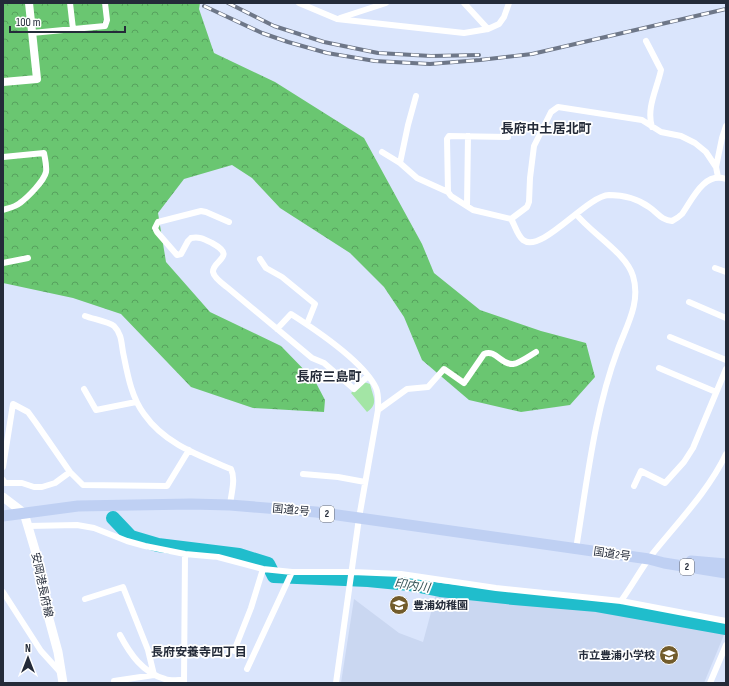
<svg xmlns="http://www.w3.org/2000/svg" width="729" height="686" font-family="'Sofia Sans Condensed','Noto Sans JP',sans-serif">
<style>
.built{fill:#cad7f1}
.forest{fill:url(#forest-crowns)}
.park{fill:#a3e5a5}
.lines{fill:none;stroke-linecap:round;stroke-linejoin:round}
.river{stroke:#20bdcc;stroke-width:14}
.minor{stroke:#fff;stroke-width:6}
.tertiary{stroke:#fff;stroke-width:8}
.secondary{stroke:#fff;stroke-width:9}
.trunk{stroke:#bfd0f3;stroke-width:11}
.rail-casing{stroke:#6e7788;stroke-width:4}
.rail{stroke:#fff;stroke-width:2.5;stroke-dasharray:8;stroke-linecap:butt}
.labels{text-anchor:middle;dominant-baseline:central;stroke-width:3.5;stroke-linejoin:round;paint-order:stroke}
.shield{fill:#fff;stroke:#666b74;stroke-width:1}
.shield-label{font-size:10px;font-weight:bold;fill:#242b39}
.street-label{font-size:11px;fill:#242b39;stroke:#fff}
.poi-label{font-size:11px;font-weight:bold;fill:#242b39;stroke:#fff;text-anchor:start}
.water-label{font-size:12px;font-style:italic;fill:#325053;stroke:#fff}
.neighbourhood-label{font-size:12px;font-weight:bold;fill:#242b39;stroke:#fff}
.quarter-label{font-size:13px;font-weight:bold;fill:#242b39;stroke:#fff}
</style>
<defs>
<pattern id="forest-crowns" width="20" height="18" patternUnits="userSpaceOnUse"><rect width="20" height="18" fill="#6ac671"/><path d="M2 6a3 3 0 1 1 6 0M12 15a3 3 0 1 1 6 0" fill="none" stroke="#57a15e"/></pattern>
</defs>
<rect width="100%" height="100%" fill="#dae5fc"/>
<path class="built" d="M 436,594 L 492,600 L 617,610 L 726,630 L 704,683 L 341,683 L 354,599 L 399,633 L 423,642 Z"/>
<path class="forest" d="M 3,3 L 200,3 L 199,9 L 214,53 L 275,82 L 364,138 L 422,244 L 434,273 L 480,310 L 541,331 L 586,343 L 595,377 L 570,405 L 521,412 L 469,400 L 422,360 L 404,317 L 384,287 L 350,253 L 280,208 L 252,178 L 232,165 L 184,179 L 158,213 L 166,262 L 210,312 L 281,346 L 315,381 L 325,400 L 324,412 L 253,408 L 191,387 L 121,314 L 73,298 L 3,283 Z"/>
<path class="park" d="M 364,382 L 370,384 C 373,397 379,404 367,412 L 351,393 Z"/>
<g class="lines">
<path class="river" d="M 113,518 L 131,537 L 158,545 L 239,555 L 268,564 L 274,576 L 368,580 L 409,584 L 440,590 L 514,598 L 597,605 L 726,628"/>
<path class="minor" d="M 70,3 L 73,29
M 299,3 L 337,19 L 464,33 L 488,29 L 499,24 L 504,17 L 509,3
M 464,3 L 488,29
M 340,18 L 386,3
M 32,33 L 105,26 L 107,20 L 105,3
M 646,41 L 661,70 C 657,89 646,108 652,127
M 416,96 L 408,125 L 400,163 L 417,178 L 448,192
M 508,137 L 449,136 L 447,139 L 448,192 L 451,196 L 473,210 L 511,219 C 515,225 517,235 523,240 C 542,254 586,196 609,195 C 624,195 638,199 649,207 C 658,213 661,220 672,221 C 676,219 679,217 682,214 C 692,200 704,171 726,179
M 382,152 L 400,163
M 3,157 L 44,153 C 45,159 47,166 46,172 C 44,181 28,197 20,203 C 15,207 9,208 3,210
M 716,167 L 722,138 L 726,126
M 467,206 L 468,136
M 576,214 C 592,234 626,253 633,276 C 641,302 627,325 618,349 C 594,413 587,482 576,549
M 511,219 L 527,207 L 529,202 L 530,178 L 534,146 L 551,112 L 558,107 L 642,120 L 661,132 L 681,136 L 695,143 L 706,152 L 716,167 L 718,177
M 229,222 L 206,212 L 201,211 L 158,222 L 155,228 L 157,232 L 177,255 L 181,254 L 188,241 L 191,238 C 199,236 204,239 212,243 C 238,257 212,260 213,272 C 214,278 223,284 228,288 L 312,358 L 324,363 L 354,389 L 368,376
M 260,259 L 266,268 L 282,277 L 315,304 L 307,324
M 3,263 L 28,258
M 715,268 L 726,272
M 689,302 L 726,318
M 85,316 C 93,319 109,322 114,326 C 123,335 121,346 124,357 C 128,377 132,398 144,414 C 165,444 198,455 231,469 C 236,479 231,494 230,505
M 277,329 L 291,314 C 316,330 364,362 376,388 C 379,395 378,403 378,410 L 359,518 L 336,683
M 670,337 L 726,360
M 659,368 L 716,392
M 84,389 L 96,410 L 136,402
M 378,410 L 407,389 L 428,387 L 444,369 L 464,383 L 484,354 C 496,349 501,365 513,364 C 520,363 529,356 536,352
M 3,467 L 13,404 L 28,412 L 36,423 L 70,472 L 83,485 L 167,486 L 189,450
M 303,474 L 338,477 L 365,482
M 3,480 L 5,483 L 22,483 L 34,487 L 42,487 L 55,483 L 70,472
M 634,486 L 641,471 L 665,483 L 684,462 L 693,448 L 726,369
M 28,526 L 77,525 L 94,528 L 127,541 L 145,546 L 185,554 L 218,557 L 263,569 L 292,572 L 352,572 L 401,574 L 496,588 L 621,601 L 726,621
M 3,592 L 41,651 L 61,673
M 85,599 L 123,587 L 148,650 L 154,675
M 621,601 C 631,587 640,571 650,557 C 676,524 708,492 726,454
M 120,635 C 130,654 143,673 165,679 C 170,681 178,680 184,680
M 234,651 L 251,608 L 263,569
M 247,669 L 292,572
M 114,681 L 154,675
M 184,683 L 185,554
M 710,683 L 726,645"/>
<path class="tertiary" d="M 3,82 L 37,79 L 29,3"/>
<path class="secondary" d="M 3,497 L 24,513 L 38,560 L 49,619 L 58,652 L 63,683"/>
<path class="trunk" d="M 3,516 L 78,506 L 191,504 L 230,505 L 316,512 L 359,518 L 649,559 L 664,563 L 726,573
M 691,561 L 726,564"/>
<g class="rail-casing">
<path id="rail" d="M 228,3 L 274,26 L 324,42 L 378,53 L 431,56 L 479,55
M 204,6 L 262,33 L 288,42 L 327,53 L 375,61 L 430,64 L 480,60 L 532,54 L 726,9"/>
</g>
<use href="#rail" class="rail"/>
</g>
<defs>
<g id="school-disc" transform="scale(1)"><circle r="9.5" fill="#725c2c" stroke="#fff"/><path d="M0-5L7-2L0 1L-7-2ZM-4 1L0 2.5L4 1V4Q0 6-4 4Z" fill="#fff"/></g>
</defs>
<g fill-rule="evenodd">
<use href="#school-disc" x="399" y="605"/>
<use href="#school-disc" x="669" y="655"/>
</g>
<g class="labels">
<g class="shield">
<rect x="320" y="506" width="14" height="16" rx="3"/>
<rect x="680" y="559" width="14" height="16" rx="3"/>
</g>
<g class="shield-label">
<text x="327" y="514">2</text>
<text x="687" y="567">2</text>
</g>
<g class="street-label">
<text transform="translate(291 510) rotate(5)">国道2号</text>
<text transform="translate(612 554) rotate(8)">国道2号</text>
<text transform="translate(42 585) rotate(78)">安岡港長府線</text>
</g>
<g class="poi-label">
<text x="413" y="605">豊浦幼稚園</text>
<text x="655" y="655" text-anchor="end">市立豊浦小学校</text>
</g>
<g class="water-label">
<text transform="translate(412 586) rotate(8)">印内川</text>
</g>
<g class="neighbourhood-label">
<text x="199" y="652">長府安養寺四丁目</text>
</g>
<g class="quarter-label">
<text x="546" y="129">長府中土居北町</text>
<text x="329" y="377">長府三島町</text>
</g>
</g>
<rect width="729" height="686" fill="none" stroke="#242b39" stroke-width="8"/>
<g transform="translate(28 658)" stroke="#ffffff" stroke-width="3" paint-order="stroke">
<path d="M0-3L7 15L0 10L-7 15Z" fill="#242b39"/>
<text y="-6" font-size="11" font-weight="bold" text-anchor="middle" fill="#242b39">N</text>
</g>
<path d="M10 26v6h115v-6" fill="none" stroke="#242b39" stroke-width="2"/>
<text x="16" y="26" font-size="12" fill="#242b39" stroke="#ffffff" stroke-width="3" paint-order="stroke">100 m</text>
</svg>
